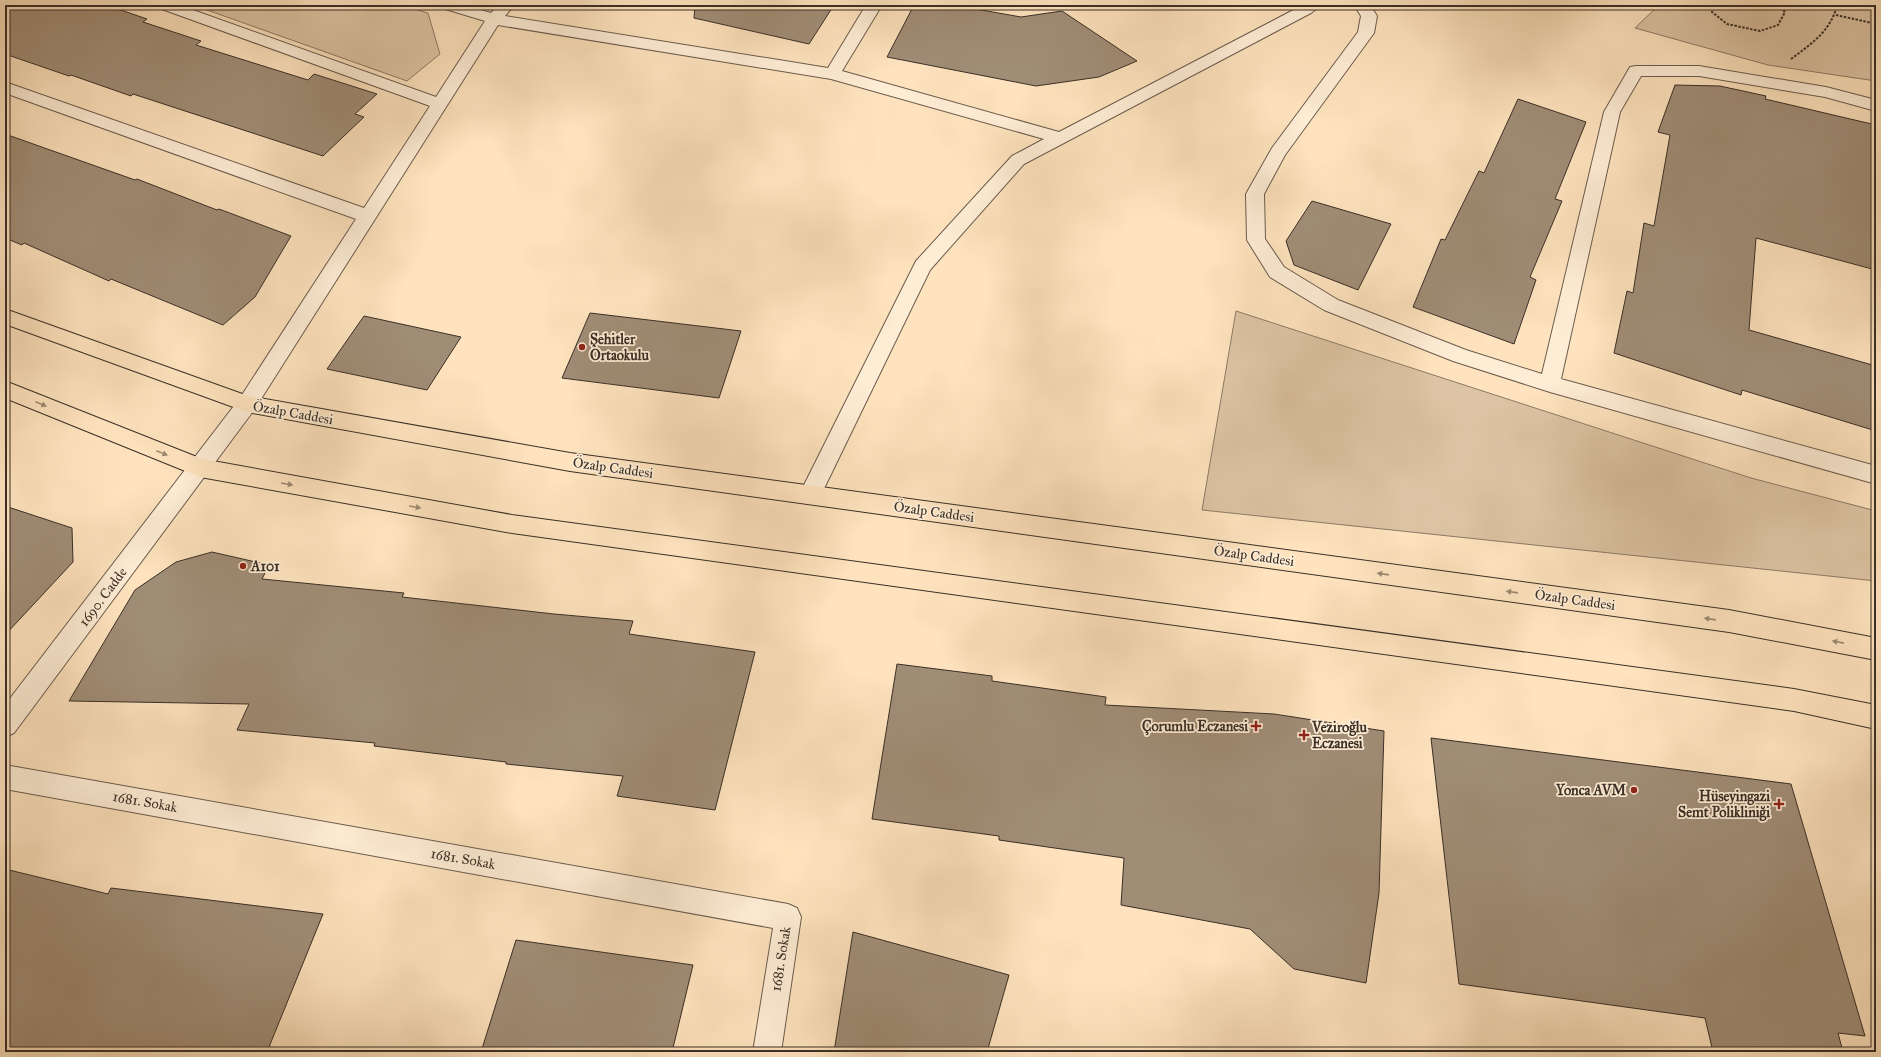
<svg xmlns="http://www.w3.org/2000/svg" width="1881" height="1057" font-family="'IM FELL Great Primer',serif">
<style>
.green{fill:#ddc4a4;stroke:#8c7a66}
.building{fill:#a08d76;stroke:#3a2f27}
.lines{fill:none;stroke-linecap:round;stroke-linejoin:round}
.minor-casing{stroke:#6b5c4d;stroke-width:2}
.major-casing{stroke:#3a2f27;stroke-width:2}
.path{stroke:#3a2f27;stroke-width:2;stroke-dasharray:2.5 1.5;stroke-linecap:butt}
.minor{fill:#feedd5;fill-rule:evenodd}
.major{fill:#fee3be;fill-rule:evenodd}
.oneway{fill:#9c8972}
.poi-dot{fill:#8f2418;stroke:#feedd5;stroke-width:1.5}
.labels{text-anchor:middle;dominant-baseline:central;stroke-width:3.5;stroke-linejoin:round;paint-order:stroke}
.poi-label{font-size:14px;font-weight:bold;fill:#3a2f27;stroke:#feedd5;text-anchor:start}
.street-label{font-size:14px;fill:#3a2f27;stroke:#feedd5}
</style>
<rect width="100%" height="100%" fill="#fee3be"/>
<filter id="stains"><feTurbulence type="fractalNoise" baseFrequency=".005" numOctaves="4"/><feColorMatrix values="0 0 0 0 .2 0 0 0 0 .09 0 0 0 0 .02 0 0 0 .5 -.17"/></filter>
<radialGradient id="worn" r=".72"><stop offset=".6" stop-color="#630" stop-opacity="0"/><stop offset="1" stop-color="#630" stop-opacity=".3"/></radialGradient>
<path class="green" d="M 193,5 L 400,5 L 428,13 L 440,54 L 407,81 Z
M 1659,5 L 1876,5 L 1876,81 L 1768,65 L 1635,28 Z
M 1236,311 L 1751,478 L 1876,511 L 1876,581 L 1202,510 Z"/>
<path class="building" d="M 5,5 L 106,5 L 147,19 L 143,22 L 201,41 L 196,45 L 308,80 L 314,74 L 377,94 L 355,114 L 364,117 L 323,156 L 133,94 L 131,96 L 71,75 L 69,76 L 5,54 Z
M 695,5 L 834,5 L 809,44 L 694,18 Z
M 914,5 L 953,5 L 1021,17 L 1062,11 L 1137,61 L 1099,77 L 1036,86 L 887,57 Z
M 1675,85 L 1720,86 L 1766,96 L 1765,99 L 1876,125 L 1876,270 L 1756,238 L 1749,330 L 1876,366 L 1876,431 L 1742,390 L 1741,395 L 1614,353 L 1627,291 L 1633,293 L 1644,223 L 1654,226 L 1670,135 L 1658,132 Z
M 1518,99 L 1586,122 L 1555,199 L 1562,201 L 1530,277 L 1536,280 L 1514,344 L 1413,307 L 1441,239 L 1445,240 L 1479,171 L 1484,173 Z
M 5,134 L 135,180 L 137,179 L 217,210 L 219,209 L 291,236 L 255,297 L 223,325 L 111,279 L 109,281 L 24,243 L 22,245 L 5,238 Z
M 1312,201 L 1391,224 L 1358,290 L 1294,265 L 1286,241 Z
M 590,313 L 741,331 L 719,398 L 562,378 Z
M 364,316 L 461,337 L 427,390 L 327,369 Z
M 5,506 L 72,528 L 73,562 L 5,635 Z
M 212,552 L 269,565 L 262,579 L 404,593 L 402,597 L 554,614 L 633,621 L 629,634 L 755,652 L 715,810 L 617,796 L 623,776 L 506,764 L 506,762 L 374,746 L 375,743 L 237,730 L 249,704 L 69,701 L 135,590 L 176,562 Z
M 897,664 L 992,676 L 992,681 L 1106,697 L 1105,705 L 1274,714 L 1384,731 L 1379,893 L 1366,983 L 1294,969 L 1250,929 L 1121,905 L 1124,858 L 999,840 L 999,836 L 872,819 Z
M 1431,738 L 1791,784 L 1865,1036 L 1838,1033 L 1843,1052 L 1713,1052 L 1705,1018 L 1459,984 Z
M 5,869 L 108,894 L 111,888 L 323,914 L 267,1052 L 5,1052 Z
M 853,932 L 1009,975 L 987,1052 L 834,1052 Z
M 516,940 L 693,965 L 672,1052 L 481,1052 Z"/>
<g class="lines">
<g class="minor-casing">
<path id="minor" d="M 156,5 L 179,5 L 436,97 L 485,21 L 442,8 L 439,5 L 464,5 L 491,13 L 498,5 L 514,5 L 505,16 L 828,68 L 866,5 L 882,5 L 842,71 L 1059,132 L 1303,5 L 1321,5 L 1311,13 L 1024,164 L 930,270 L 818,501 L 810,504 L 802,501 L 799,495 L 916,261 L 1012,156 L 1044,139 L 831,79 L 498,25 L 254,410 L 14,733 L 5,737 L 5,705 L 240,398 L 356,219 L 5,93 L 5,82 L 364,208 L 430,106 L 159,8 Z
M 1354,5 L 1370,5 L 1377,16 L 1374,33 L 1285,155 L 1264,194 L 1265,239 L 1284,267 L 1338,300 L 1466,350 L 1542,374 L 1604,112 L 1630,67 L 1636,66 L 1699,66 L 1826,87 L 1876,100 L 1876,111 L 1825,97 L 1699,76 L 1641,76 L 1620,112 L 1561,379 L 1876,466 L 1876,484 L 1550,392 L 1453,361 L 1324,310 L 1270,277 L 1247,240 L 1246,194 L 1272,148 L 1358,32 L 1361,16 Z
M 5,765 L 788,904 L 797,908 L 801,917 L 781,1052 L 753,1052 L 773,928 L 5,789 Z"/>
</g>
<g class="major-casing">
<path id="major" d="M 5,309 L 248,396 L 570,453 L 1729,610 L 1876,638 L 1876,660 L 1729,632 L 570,471 L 247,412 L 5,324 Z
M 5,381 L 202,459 L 512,515 L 1794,689 L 1876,705 L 1876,729 L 1794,711 L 512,533 L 200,477 L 5,398 Z"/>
</g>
<path class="path" d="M 1718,5 L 1712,12 L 1727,24 L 1760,31 L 1778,25 L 1785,12 L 1778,5
M 1836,15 L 1872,23 L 1876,27
M 1791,59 C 1811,44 1831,31 1837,5"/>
<use href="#minor" class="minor"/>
<use href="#major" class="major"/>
</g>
<defs><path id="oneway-solid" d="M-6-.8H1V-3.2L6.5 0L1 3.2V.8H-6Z"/></defs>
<g class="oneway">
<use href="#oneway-solid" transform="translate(41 404) rotate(22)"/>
<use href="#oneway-solid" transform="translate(162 453) rotate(22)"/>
<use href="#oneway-solid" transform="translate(287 484) rotate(10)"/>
<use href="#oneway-solid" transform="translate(415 507) rotate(10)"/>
<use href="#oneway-solid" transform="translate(1383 574) rotate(-172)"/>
<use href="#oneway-solid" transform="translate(1512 592) rotate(-172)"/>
<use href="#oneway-solid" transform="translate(1710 619) rotate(-172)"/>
<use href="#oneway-solid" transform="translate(1838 642) rotate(-169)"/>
</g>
<g class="poi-dot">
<circle cx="582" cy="347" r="4"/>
<circle cx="243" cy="566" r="4"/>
<path d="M1254 720h4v4h4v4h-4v4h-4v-4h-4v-4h4z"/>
<path d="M1302 729h4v4h4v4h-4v4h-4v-4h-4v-4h4z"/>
<circle cx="1634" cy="790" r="4"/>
<path d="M1777 798h4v4h4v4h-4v4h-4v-4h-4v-4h4z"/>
</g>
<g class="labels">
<g class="poi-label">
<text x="590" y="339">Şehitler<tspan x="590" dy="16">Ortaokulu</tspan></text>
<text x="251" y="566">A101</text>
<text x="1248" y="726" text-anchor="end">Çorumlu Eczanesi</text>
<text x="1312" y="727">Veziroğlu<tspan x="1312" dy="16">Eczanesi</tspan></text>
<text x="1626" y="790" text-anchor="end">Yonca AVM</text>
<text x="1770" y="796" text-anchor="end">Hüseyingazi<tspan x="1770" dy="16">Semt Polikliniği</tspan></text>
</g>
<g class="street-label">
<text transform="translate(293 413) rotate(10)">Özalp Caddesi</text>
<text transform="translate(613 468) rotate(8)">Özalp Caddesi</text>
<text transform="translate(934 512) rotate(8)">Özalp Caddesi</text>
<text transform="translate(1254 556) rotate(8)">Özalp Caddesi</text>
<text transform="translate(103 597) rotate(-53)">1690. Cadde</text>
<text transform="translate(1575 600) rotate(8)">Özalp Caddesi</text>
<text transform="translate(145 802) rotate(10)">1681. Sokak</text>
<text transform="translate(463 859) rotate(10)">1681. Sokak</text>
<text transform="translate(781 959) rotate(-81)">1681. Sokak</text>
</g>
</g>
<rect width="1881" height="1057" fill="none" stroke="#fee3be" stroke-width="20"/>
<rect x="6" y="6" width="1869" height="1045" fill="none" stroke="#3a2f27" stroke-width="2"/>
<rect x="10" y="10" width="1861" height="1037" fill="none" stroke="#3a2f27"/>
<rect width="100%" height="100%" filter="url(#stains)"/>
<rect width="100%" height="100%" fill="url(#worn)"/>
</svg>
